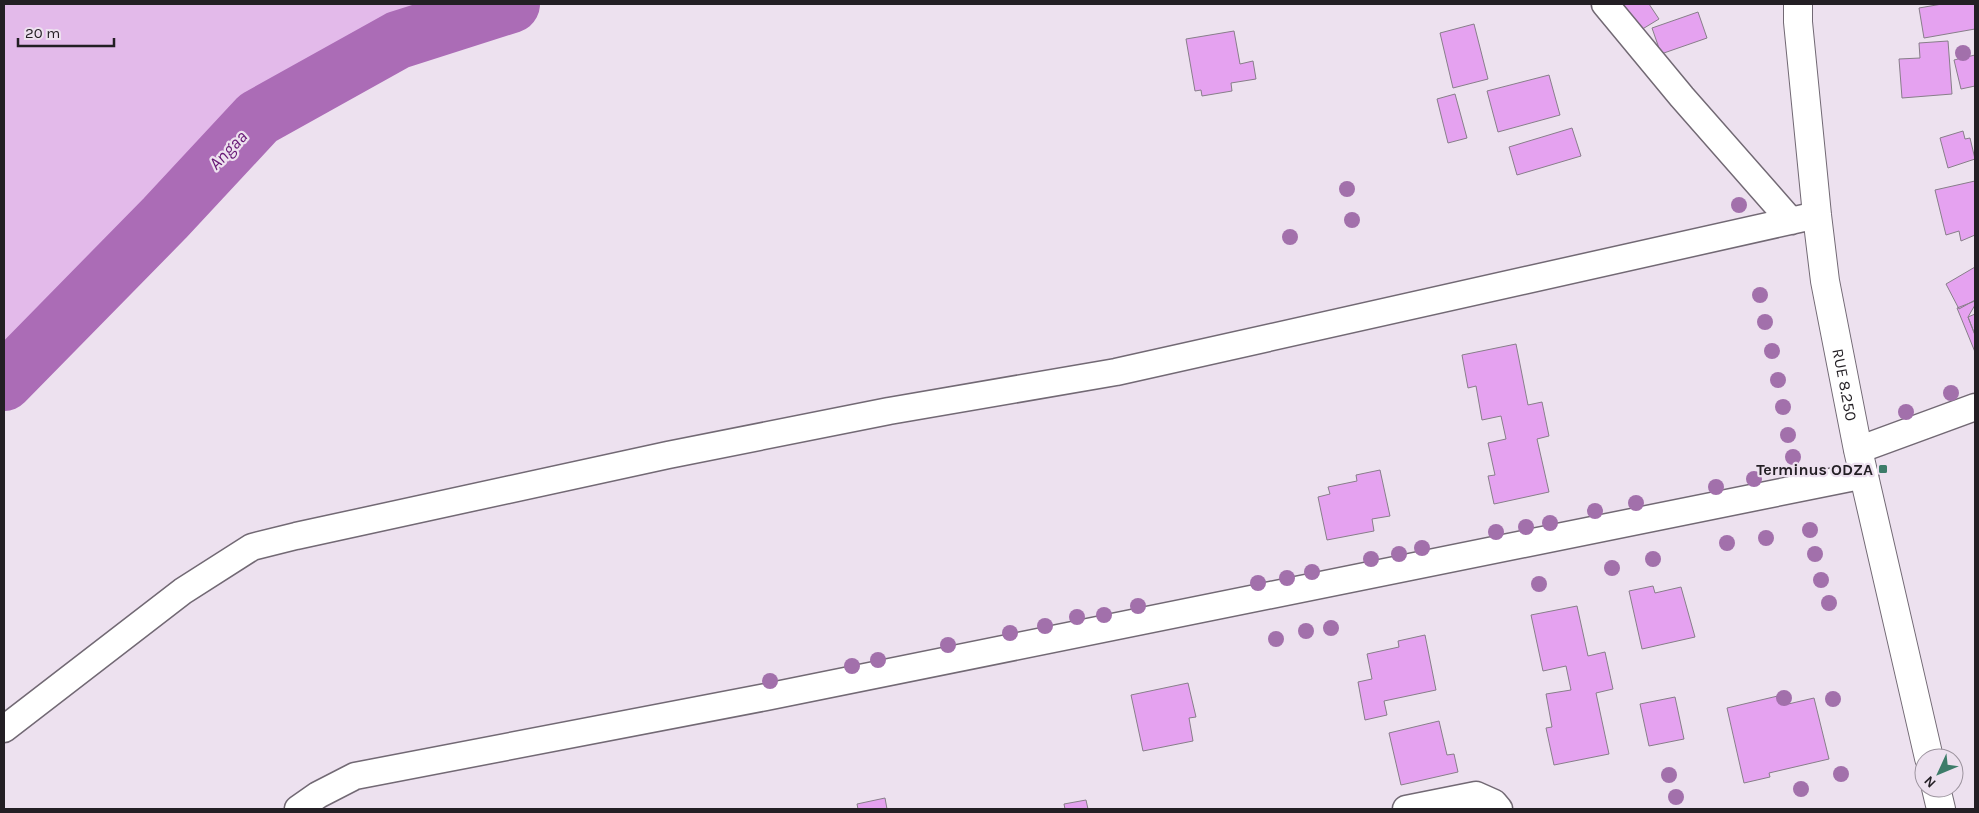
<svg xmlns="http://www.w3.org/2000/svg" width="1979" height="813" font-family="Karla,sans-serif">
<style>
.green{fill:#e3baea}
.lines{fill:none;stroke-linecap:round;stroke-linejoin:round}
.river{stroke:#ab6cb6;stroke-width:58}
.building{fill:#e5a2f0;stroke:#887e8a}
.street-casing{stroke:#726974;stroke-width:29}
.highway-casing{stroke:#726974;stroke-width:30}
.street{stroke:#fff;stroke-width:26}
.highway{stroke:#fff;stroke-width:28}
.tree{fill:#a270ab}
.poi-dot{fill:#3d7c69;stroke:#ede1ef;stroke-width:2}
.labels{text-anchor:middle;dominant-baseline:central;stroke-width:4.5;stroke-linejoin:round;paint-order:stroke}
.street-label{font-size:16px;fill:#231f24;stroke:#ede1ef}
.poi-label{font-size:16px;font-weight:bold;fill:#231f24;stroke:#ede1ef;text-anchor:end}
.water-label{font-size:18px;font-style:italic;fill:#671775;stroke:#ede1ef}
</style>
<rect width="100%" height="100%" fill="#ede1ef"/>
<path class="green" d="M 4,4 L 511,4 L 398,40 L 258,118 L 165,218 L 4,382 Z"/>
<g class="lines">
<path class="river" d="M 4,382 L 165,218 L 258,118 L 398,40 L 511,4"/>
</g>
<path class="building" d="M 1606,4 L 1649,4 L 1659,19 L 1626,39 Z
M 1942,4 L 1975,4 L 1975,29 L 1924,38 L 1919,8 Z
M 1698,12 L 1707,38 L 1661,54 L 1652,28 Z
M 1474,24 L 1488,79 L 1453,88 L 1440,33 Z
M 1234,31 L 1240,64 L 1253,61 L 1256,79 L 1231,83 L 1232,91 L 1202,96 L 1201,90 L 1195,91 L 1186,39 Z
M 1948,41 L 1952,94 L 1902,98 L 1899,59 L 1920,58 L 1919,43 Z
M 1975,55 L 1975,86 L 1961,89 L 1954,60 Z
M 1549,75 L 1560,115 L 1498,132 L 1487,91 Z
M 1455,94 L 1467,138 L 1448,143 L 1437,99 Z
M 1572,128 L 1581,156 L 1517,175 L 1509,147 Z
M 1963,131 L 1965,139 L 1970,138 L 1975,159 L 1948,168 L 1940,138 Z
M 1975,181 L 1975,235 L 1961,241 L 1959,231 L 1946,235 L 1935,190 Z
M 1975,267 L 1975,300 L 1959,309 L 1946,284 Z
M 1975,301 L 1975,305 L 1968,317 L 1975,335 L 1975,352 L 1957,308 Z
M 1975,314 L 1975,335 L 1968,317 Z
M 1516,344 L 1528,405 L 1542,402 L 1549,436 L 1537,439 L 1549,492 L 1494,504 L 1488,476 L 1495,475 L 1488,443 L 1506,439 L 1501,416 L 1482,420 L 1476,386 L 1468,388 L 1462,355 Z
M 1380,470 L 1390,516 L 1372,519 L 1374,531 L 1327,540 L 1318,497 L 1330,494 L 1328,487 L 1357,481 L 1356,475 Z
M 1653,586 L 1655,593 L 1681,587 L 1695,637 L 1642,649 L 1629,591 Z
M 1577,606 L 1588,656 L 1605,652 L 1613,689 L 1596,693 L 1609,754 L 1554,765 L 1546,728 L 1552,727 L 1546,694 L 1571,690 L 1566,666 L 1543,671 L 1531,615 Z
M 1425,635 L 1436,690 L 1384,701 L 1387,715 L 1365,720 L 1358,682 L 1372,679 L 1367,654 L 1399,647 L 1398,641 Z
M 1188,683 L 1196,717 L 1189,718 L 1193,741 L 1143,751 L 1131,695 Z
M 1782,695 L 1784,705 L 1814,698 L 1829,759 L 1769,773 L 1770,777 L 1744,783 L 1727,708 Z
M 1675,697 L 1684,739 L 1649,746 L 1640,704 Z
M 1439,721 L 1447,755 L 1454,754 L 1458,772 L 1401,785 L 1389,733 Z
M 885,798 L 887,809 L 858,809 L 857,804 Z
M 1086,800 L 1088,809 L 1065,809 L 1064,804 Z"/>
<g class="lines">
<g class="street-casing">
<path id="street" d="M 1605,4 L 1682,97 L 1791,221
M 1858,450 L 1975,407
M 4,729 L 183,591 L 252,547 L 296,536 L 668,455 L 889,411 L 1116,372 L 1817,215
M 298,809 L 318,795 L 355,776 L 766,697 L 1865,475
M 1406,809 L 1476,795 L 1494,803 L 1499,809"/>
</g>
<g class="highway-casing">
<g id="highway">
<path id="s1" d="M 1798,4 L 1798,22 L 1817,215 L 1825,281 L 1858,450 L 1929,758"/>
<path d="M 1936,788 L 1941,809"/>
</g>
</g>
<use href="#street" class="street"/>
<use href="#highway" class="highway"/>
</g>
<g class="tree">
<circle cx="1963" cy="53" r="8"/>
<circle cx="1347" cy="189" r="8"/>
<circle cx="1739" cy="205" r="8"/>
<circle cx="1352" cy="220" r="8"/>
<circle cx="1290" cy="237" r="8"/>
<circle cx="1760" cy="295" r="8"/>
<circle cx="1765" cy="322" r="8"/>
<circle cx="1772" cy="351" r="8"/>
<circle cx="1778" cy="380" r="8"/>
<circle cx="1951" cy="393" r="8"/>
<circle cx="1783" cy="407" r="8"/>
<circle cx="1906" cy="412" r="8"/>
<circle cx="1788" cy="435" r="8"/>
<circle cx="1793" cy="457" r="8"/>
<circle cx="1754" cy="479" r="8"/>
<circle cx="1716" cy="487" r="8"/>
<circle cx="1636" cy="503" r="8"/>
<circle cx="1595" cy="511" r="8"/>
<circle cx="1550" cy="523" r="8"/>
<circle cx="1526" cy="527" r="8"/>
<circle cx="1810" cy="530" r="8"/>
<circle cx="1496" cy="532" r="8"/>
<circle cx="1766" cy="538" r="8"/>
<circle cx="1727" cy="543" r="8"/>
<circle cx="1422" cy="548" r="8"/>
<circle cx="1399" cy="554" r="8"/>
<circle cx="1815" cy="554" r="8"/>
<circle cx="1371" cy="559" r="8"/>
<circle cx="1653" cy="559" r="8"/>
<circle cx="1612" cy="568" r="8"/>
<circle cx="1312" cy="572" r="8"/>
<circle cx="1287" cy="578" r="8"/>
<circle cx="1821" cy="580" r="8"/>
<circle cx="1258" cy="583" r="8"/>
<circle cx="1539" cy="584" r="8"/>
<circle cx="1829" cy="603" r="8"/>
<circle cx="1138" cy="606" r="8"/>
<circle cx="1104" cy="615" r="8"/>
<circle cx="1077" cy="617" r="8"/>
<circle cx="1045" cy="626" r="8"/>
<circle cx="1331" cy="628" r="8"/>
<circle cx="1306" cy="631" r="8"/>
<circle cx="1010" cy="633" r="8"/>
<circle cx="1276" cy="639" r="8"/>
<circle cx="948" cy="645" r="8"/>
<circle cx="878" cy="660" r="8"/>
<circle cx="852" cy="666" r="8"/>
<circle cx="770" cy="681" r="8"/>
<circle cx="1784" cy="698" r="8"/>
<circle cx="1833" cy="699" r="8"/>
<circle cx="1841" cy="774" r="8"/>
<circle cx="1669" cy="775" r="8"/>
<circle cx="1801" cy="789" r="8"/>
<circle cx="1676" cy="797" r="8"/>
</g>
<rect class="poi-dot" x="1878" y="464" width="10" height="10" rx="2.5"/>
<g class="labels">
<g class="street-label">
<text stroke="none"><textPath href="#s1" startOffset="384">RUE 8.250</textPath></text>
</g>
<g class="poi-label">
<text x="1873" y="469">Terminus ODZA</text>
</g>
<g class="water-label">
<text transform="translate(228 150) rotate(-46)">Angaa</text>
</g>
</g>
<rect width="1979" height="813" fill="none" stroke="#231f24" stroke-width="10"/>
<g transform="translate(1939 773) rotate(226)"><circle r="24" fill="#ede1ef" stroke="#9c939e"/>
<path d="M0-4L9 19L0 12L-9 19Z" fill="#3d7c69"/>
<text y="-8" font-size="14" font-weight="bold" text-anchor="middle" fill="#231f24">N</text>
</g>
<path d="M18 38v8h96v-8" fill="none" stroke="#231f24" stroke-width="2.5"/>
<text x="25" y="38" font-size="15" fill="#231f24" stroke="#ede1ef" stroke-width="4" paint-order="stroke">20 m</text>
</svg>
